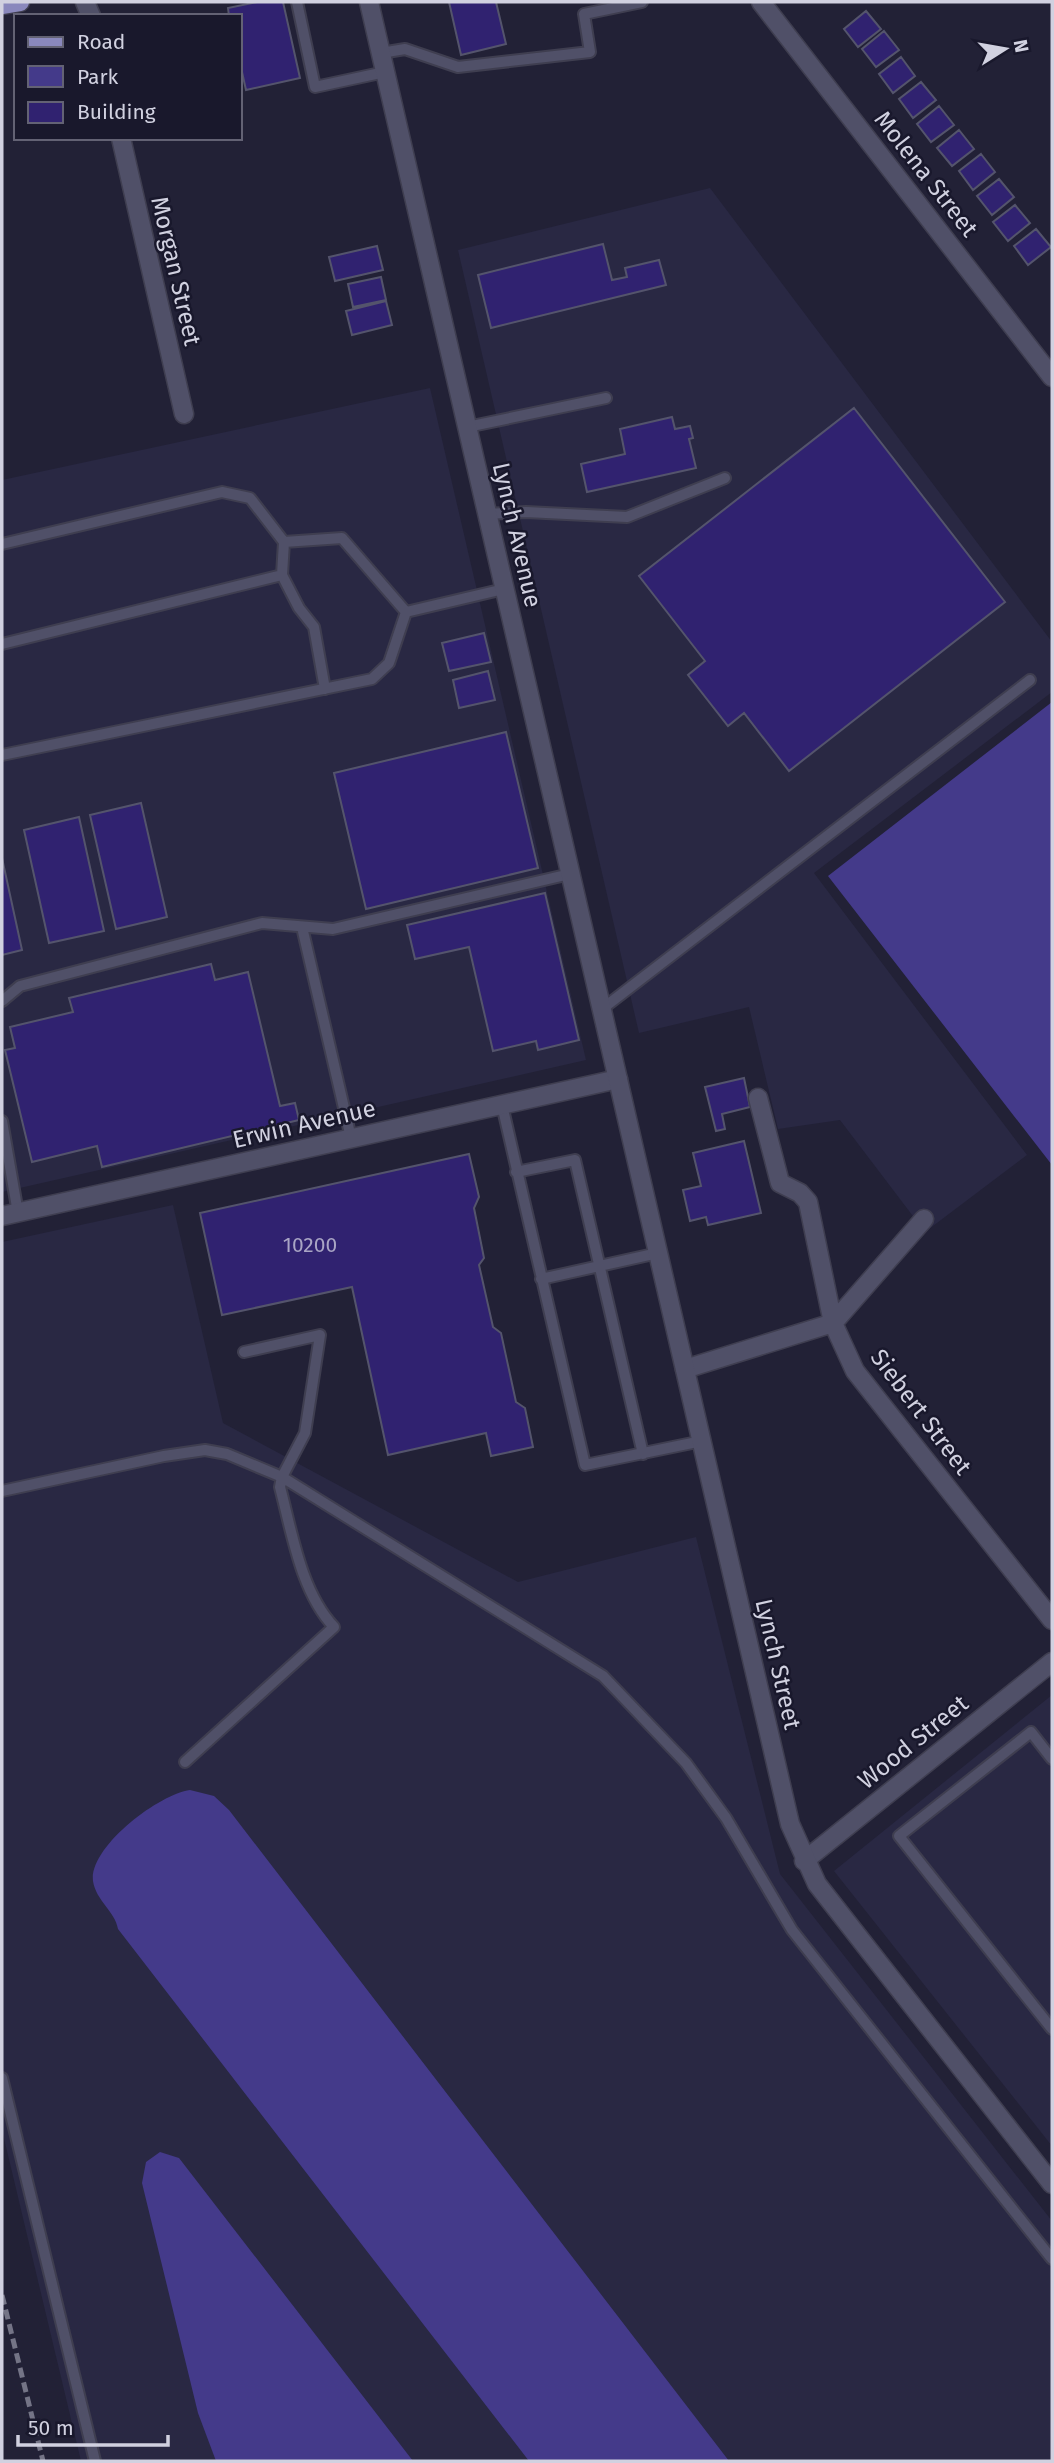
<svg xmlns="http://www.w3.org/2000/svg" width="1054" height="2463" font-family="'Fira Sans',sans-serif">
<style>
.built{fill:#292843}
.green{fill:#443a8a}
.building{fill:#302270;stroke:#54546c;stroke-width:2}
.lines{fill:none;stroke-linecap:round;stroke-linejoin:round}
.lane-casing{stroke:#3f3e50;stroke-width:14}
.street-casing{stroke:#3f3e50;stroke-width:21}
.secondary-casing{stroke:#3f3e50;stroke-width:21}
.primary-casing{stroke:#3f3e50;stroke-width:21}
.lane{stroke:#505068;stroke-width:10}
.street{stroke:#505068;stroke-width:18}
.secondary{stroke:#505068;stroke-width:18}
.primary{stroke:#8a88bd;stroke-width:18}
.rail{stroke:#747486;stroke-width:5;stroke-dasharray:10 5;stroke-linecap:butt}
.labels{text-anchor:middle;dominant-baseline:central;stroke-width:5;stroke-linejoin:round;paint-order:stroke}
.number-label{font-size:21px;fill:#a9a5c4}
.street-label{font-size:24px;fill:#d1d1e0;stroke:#19182c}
</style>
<rect width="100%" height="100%" fill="#222136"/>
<path class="built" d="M 710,188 L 1052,642 L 1052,692 L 814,873 L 1027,1155 L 925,1232 L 840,1120 L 778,1129 L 749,1007 L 639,1033 L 458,250 Z
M 430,388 L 586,1060 L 2,1192 L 2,480 Z
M 173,1205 L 223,1423 L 518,1582 L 696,1537 L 780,1874 L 1052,2221 L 1052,2461 L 81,2461 L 2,2130 L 2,1242 Z
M 1052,1695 L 1052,2146 L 834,1871 Z"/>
<path class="green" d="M 1052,702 L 1052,1165 L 828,876 Z
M 190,1790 L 214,1796 L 229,1810 L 729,2461 L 529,2461 L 118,1929 C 115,1911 96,1901 93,1881 C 89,1847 159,1794 190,1790 Z
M 160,2152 L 179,2158 L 413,2461 L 216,2461 L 198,2413 L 142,2183 L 146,2162 Z"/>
<path class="building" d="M 257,2 L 283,2 L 300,78 L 246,90 L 240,63 L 240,16 L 229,16 L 228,8 Z
M 449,2 L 496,2 L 506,44 L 461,55 Z
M 866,11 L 881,29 L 858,47 L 844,29 Z
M 884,31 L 899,50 L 876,67 L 862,49 Z
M 901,57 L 915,76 L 893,93 L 879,74 Z
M 921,82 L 936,100 L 913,118 L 899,99 Z
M 939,106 L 954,125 L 931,142 L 917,124 Z
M 959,130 L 974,149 L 952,166 L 937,148 Z
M 981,154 L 995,172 L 973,190 L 959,171 Z
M 999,179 L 1014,197 L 992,215 L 977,196 Z
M 1015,205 L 1030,223 L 1008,241 L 993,222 Z
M 1036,229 L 1051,247 L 1028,265 L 1014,246 Z
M 603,244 L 612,280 L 627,277 L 625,268 L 659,260 L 666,285 L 491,328 L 478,275 Z
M 377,246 L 383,270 L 335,281 L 329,257 Z
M 381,277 L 386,300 L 353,307 L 348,284 Z
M 386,301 L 392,325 L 352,335 L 346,311 Z
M 854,408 L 1005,602 L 789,771 L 744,713 L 728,726 L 688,675 L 705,661 L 639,576 Z
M 672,417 L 675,429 L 690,426 L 693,438 L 689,439 L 696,468 L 587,492 L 581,464 L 625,454 L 620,429 Z
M 484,633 L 491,662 L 449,671 L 442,643 Z
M 488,671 L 495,700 L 459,708 L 453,680 Z
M 506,732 L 538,868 L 366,909 L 334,773 Z
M 141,803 L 167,917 L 116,929 L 90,815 Z
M 79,817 L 104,931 L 49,943 L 24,830 Z
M 2,858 L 22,950 L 2,955 Z
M 545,893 L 579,1040 L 538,1050 L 536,1041 L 493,1051 L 469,947 L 415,959 L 407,925 Z
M 211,964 L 215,980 L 248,972 L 280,1106 L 295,1103 L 299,1120 L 102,1167 L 97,1146 L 32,1162 L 5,1050 L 15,1048 L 10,1027 L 73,1012 L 69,998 Z
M 744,1078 L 750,1107 L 722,1114 L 725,1129 L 716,1131 L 705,1087 Z
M 744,1141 L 761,1213 L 708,1225 L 706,1217 L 690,1221 L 683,1190 L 701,1186 L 693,1153 Z
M 469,1154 L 479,1197 L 474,1208 L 484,1258 L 479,1265 L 493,1327 L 501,1333 L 516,1402 L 525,1408 L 533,1447 L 491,1456 L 486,1433 L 388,1455 L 352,1287 L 222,1315 L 200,1213 Z"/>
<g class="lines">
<g class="lane-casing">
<path id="lane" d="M 297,2 L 315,87 L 385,72
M 381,53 L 405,49 L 458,67 L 590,52 L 584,14 L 642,2
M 467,427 L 606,398
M 486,514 L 526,512 L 627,517 L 725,478
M 2,544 L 222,492 L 250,498 L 284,542 L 342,538 L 406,612
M 282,575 L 299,608 L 314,627 L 325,689
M 406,612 L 504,589
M 2,644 L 282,575 L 284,542
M 2,755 L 372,679 L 389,663 L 406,612
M 302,927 L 351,1138
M 2,1001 L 20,986 L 262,923 L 333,929 L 570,874
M 602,1009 L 1030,680
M 502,1105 L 585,1465 L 702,1441
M 2,1121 L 18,1213
M 516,1172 L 575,1160 L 643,1454
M 541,1279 L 658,1253
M 244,1352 L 320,1335 L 305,1433 L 282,1477 L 603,1676 L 686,1763 L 726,1818 L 792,1930 L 1052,2259
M 2,1491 L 164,1456 L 205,1450 L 227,1454 L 282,1477 L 280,1487 C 292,1533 301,1592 334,1627 L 185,1762
M 1052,1759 L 1031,1732 L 899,1836 L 1052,2029
M 2,2078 L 95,2461"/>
</g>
<g class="street-casing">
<path id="street" d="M 85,2 L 91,16
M 761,2 L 1052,377
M 121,138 L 184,414
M 758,1098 L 780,1183 L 800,1193 L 808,1202 L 833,1323 L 855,1371 L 1052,1620
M 2,1216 L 618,1079
M 685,1369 L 833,1323 L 924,1219
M 804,1861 L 1052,1662"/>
</g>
<g class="secondary-casing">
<path id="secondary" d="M 369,2 L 790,1824 L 817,1884 L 1052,2184"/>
</g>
<g class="primary-casing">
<path id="primary" d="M 2,5 L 20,2"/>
</g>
<use href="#lane" class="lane"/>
<use href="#street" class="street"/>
<use href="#secondary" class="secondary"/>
<use href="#primary" class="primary"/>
<path class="rail" d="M 2,2295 L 43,2461"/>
</g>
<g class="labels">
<g class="number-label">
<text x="310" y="1245">10200</text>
</g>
<g class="street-label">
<text transform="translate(926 174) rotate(52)">Molena Street</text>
<text transform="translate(176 271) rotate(77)">Morgan Street</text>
<text transform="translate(517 535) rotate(77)">Lynch Avenue</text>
<text transform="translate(304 1124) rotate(-13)">Erwin Avenue</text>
<text transform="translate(921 1412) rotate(53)">Siebert Street</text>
<text transform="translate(778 1664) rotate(77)">Lynch Street</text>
<text transform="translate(913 1742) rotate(-39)">Wood Street</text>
</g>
</g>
<rect width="1054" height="2463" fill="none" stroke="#d1d1e0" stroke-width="7"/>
<rect x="14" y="14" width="228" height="126" fill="#19182c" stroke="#636274" stroke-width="2"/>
<rect x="28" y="37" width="35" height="10" fill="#8a88bd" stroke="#636274" stroke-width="2"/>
<text x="77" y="49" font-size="21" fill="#d1d1e0">Road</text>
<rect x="28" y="66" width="35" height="21" fill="#443a8a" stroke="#636274" stroke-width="2"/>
<text x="77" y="84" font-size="21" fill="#d1d1e0">Park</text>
<rect x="28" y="102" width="35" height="21" fill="#302270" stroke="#636274" stroke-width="2"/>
<text x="77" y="119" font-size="21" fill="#d1d1e0">Building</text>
<g transform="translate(1005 49) rotate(79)" stroke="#19182c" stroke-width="5" paint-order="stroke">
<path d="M0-5L12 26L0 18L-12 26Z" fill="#d1d1e0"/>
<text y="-10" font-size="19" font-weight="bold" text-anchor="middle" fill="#d1d1e0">N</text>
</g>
<path d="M18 2435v10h150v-10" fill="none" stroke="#d1d1e0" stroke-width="3.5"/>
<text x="28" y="2435" font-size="21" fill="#d1d1e0" stroke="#19182c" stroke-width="5" paint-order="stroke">50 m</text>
</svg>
